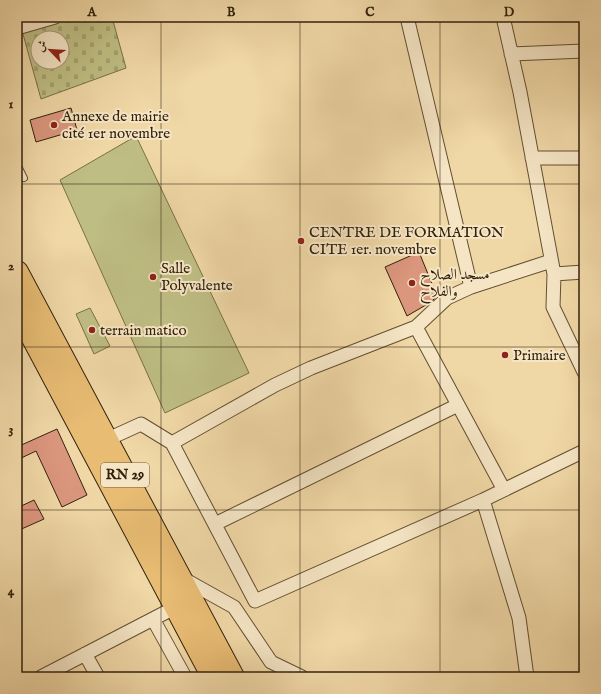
<svg xmlns="http://www.w3.org/2000/svg" width="601" height="694" font-family="'IM FELL English',Amiri,serif">
<style>
.cemetery{fill:url(#cemetery-stones);stroke:#787048;fill-rule:evenodd}
.pitch{fill:#bebd83;stroke:#787048}
.building{fill:#db967e;stroke:#32220c}
.lines{fill:none;stroke-linecap:round;stroke-linejoin:round}
.lane-casing{stroke:#624f32;stroke-width:8}
.street-casing{stroke:#624f32;stroke-width:15}
.highway-casing{stroke:#32220c;stroke-width:24}
.lane{stroke:#f5e5c5;stroke-width:6}
.street{stroke:#f5e5c5;stroke-width:13}
.highway{stroke:#e8bc73;stroke-width:22}
.grid{fill:none;stroke:#32220c;stroke-width:1;stroke-opacity:0.55}
.poi-dot{fill:#8f2418;stroke:#f5e5c5;stroke-width:1.5}
.labels{text-anchor:middle;dominant-baseline:central;stroke-width:4;stroke-linejoin:round;paint-order:stroke}
.shield{fill:#f5e5c5;stroke:#6c5c44;stroke-width:1}
.shield-label{font-size:14px;font-weight:bold;fill:#32220c}
.poi-label{font-size:15px;fill:#32220c;stroke:#f5e5c5;text-anchor:start}
.neatline{fill:none;stroke:#32220c;stroke-width:1.5}
.grid-label{font-size:13px;text-anchor:middle;font-weight:bold;fill:#32220c}
</style>
<defs>
<pattern id="cemetery-stones" width="16" height="16" patternUnits="userSpaceOnUse"><rect width="16" height="16" fill="#bebd83"/><path d="M2 7V4a2 2 0 0 1 4 0v3zM10 15v-3a2 2 0 0 1 4 0v3z" fill="#a4a270"/></pattern>
</defs>
<rect width="100%" height="100%" fill="#f0d7a6"/>
<filter id="stains"><feTurbulence type="fractalNoise" baseFrequency=".005" numOctaves="4"/><feColorMatrix values="0 0 0 0 .2 0 0 0 0 .09 0 0 0 0 .02 0 0 0 .5 -.17"/></filter>
<radialGradient id="worn" r=".72"><stop offset=".6" stop-color="#630" stop-opacity="0"/><stop offset="1" stop-color="#630" stop-opacity=".3"/></radialGradient>
<path class="cemetery" d="M 55,17 L 112,17 L 126,68 L 41,99 L 21,27 ZM 38,38 L 62,38 L 62,62 L 38,62 Z"/>
<path class="pitch" d="M 136,136 L 249,373 L 165,413 L 60,180 Z
M 90,308 L 110,346 L 94,354 L 76,314 Z"/>
<path class="building" d="M 71,108 L 77,130 L 36,142 L 30,120 Z
M 419,252 L 437,296 L 431,302 L 407,316 L 385,267 Z
M 57,429 L 87,495 L 62,507 L 36,451 L 17,460 L 17,447 Z
M 34,500 L 44,519 L 17,531 L 17,508 Z"/>
<g class="lines">
<g class="lane-casing">
<path id="lane" d="M 17,164 L 24,178"/>
</g>
<g class="street-casing">
<path id="street" d="M 407,17 L 471,287
M 503,17 L 520,92 L 554,274 L 553,307 L 584,372
M 17,28 L 55,17
M 511,54 L 584,51
M 532,158 L 584,158
M 554,274 L 584,272
M 416,327 L 447,298 L 471,287 L 551,261
M 106,440 L 141,424 L 172,443
M 483,500 L 255,601 L 172,443 L 275,385 L 311,368 L 416,327 L 504,490
M 215,524 L 458,405
M 182,578 L 234,607 L 271,662 L 302,677
M 153,619 L 185,677
M 85,654 L 98,677
M 41,677 L 176,607
M 527,677 L 519,618 L 483,500 L 584,451"/>
</g>
<g class="highway-casing">
<path id="highway" d="M 17,272 L 233,677
M 17,308 L 213,677"/>
</g>
<use href="#lane" class="lane"/>
<use href="#street" class="street"/>
<use href="#highway" class="highway"/>
</g>
<path class="grid" d="M 161,17 L 161,677M 300,17 L 300,677M 440,17 L 440,677M 17,184 L 584,184M 17,347 L 584,347M 17,510 L 584,510"/>
<g class="poi-dot">
<circle cx="54" cy="125" r="4"/>
<circle cx="301" cy="241" r="4"/>
<circle cx="153" cy="277" r="4"/>
<circle cx="412" cy="283" r="4"/>
<circle cx="92" cy="330" r="4"/>
<circle cx="505" cy="355" r="4"/>
</g>
<g class="labels">
<rect class="shield" x="101" y="463" width="48" height="24" rx="3"/>
<g class="shield-label">
<text x="125" y="475">RN 29</text>
</g>
<g class="poi-label">
<text x="62" y="116">Annexe de mairie<tspan x="62" dy="17">cité 1er novembre</tspan></text>
<text x="309" y="232">CENTRE DE FORMATION<tspan x="309" dy="17">CITE 1er. novembre</tspan></text>
<text x="161" y="268">Salle<tspan x="161" dy="17">Polyvalente</tspan></text>
<text x="420" y="274">مسجد الصلاح<tspan x="420" dy="17">والفلاح</tspan></text>
<text x="100" y="330">terrain matico</text>
<text x="513" y="355">Primaire</text>
</g>
</g>
<rect width="601" height="694" fill="none" stroke="#f0d7a6" stroke-width="44"/>
<g transform="translate(50 50) rotate(295)"><circle r="19" fill="#f5e5c5" stroke="#a7977b"/>
<path d="M0-3L7 15L0 10L-7 15Z" fill="#8f2418"/>
<text y="-6" font-size="11" font-weight="bold" text-anchor="middle" fill="#32220c">ش</text>
</g>
<rect x="22" y="22" width="557" height="650" class="neatline"/>
<g class="grid-label">
<text x="92" y="16">A</text>
<text x="231" y="16">B</text>
<text x="370" y="16">C</text>
<text x="509" y="16">D</text>
<text x="11" y="108">1</text>
<text x="11" y="270">2</text>
<text x="11" y="433">3</text>
<text x="11" y="595">4</text>
</g>
<rect width="100%" height="100%" filter="url(#stains)"/>
<rect width="100%" height="100%" fill="url(#worn)"/>
</svg>
